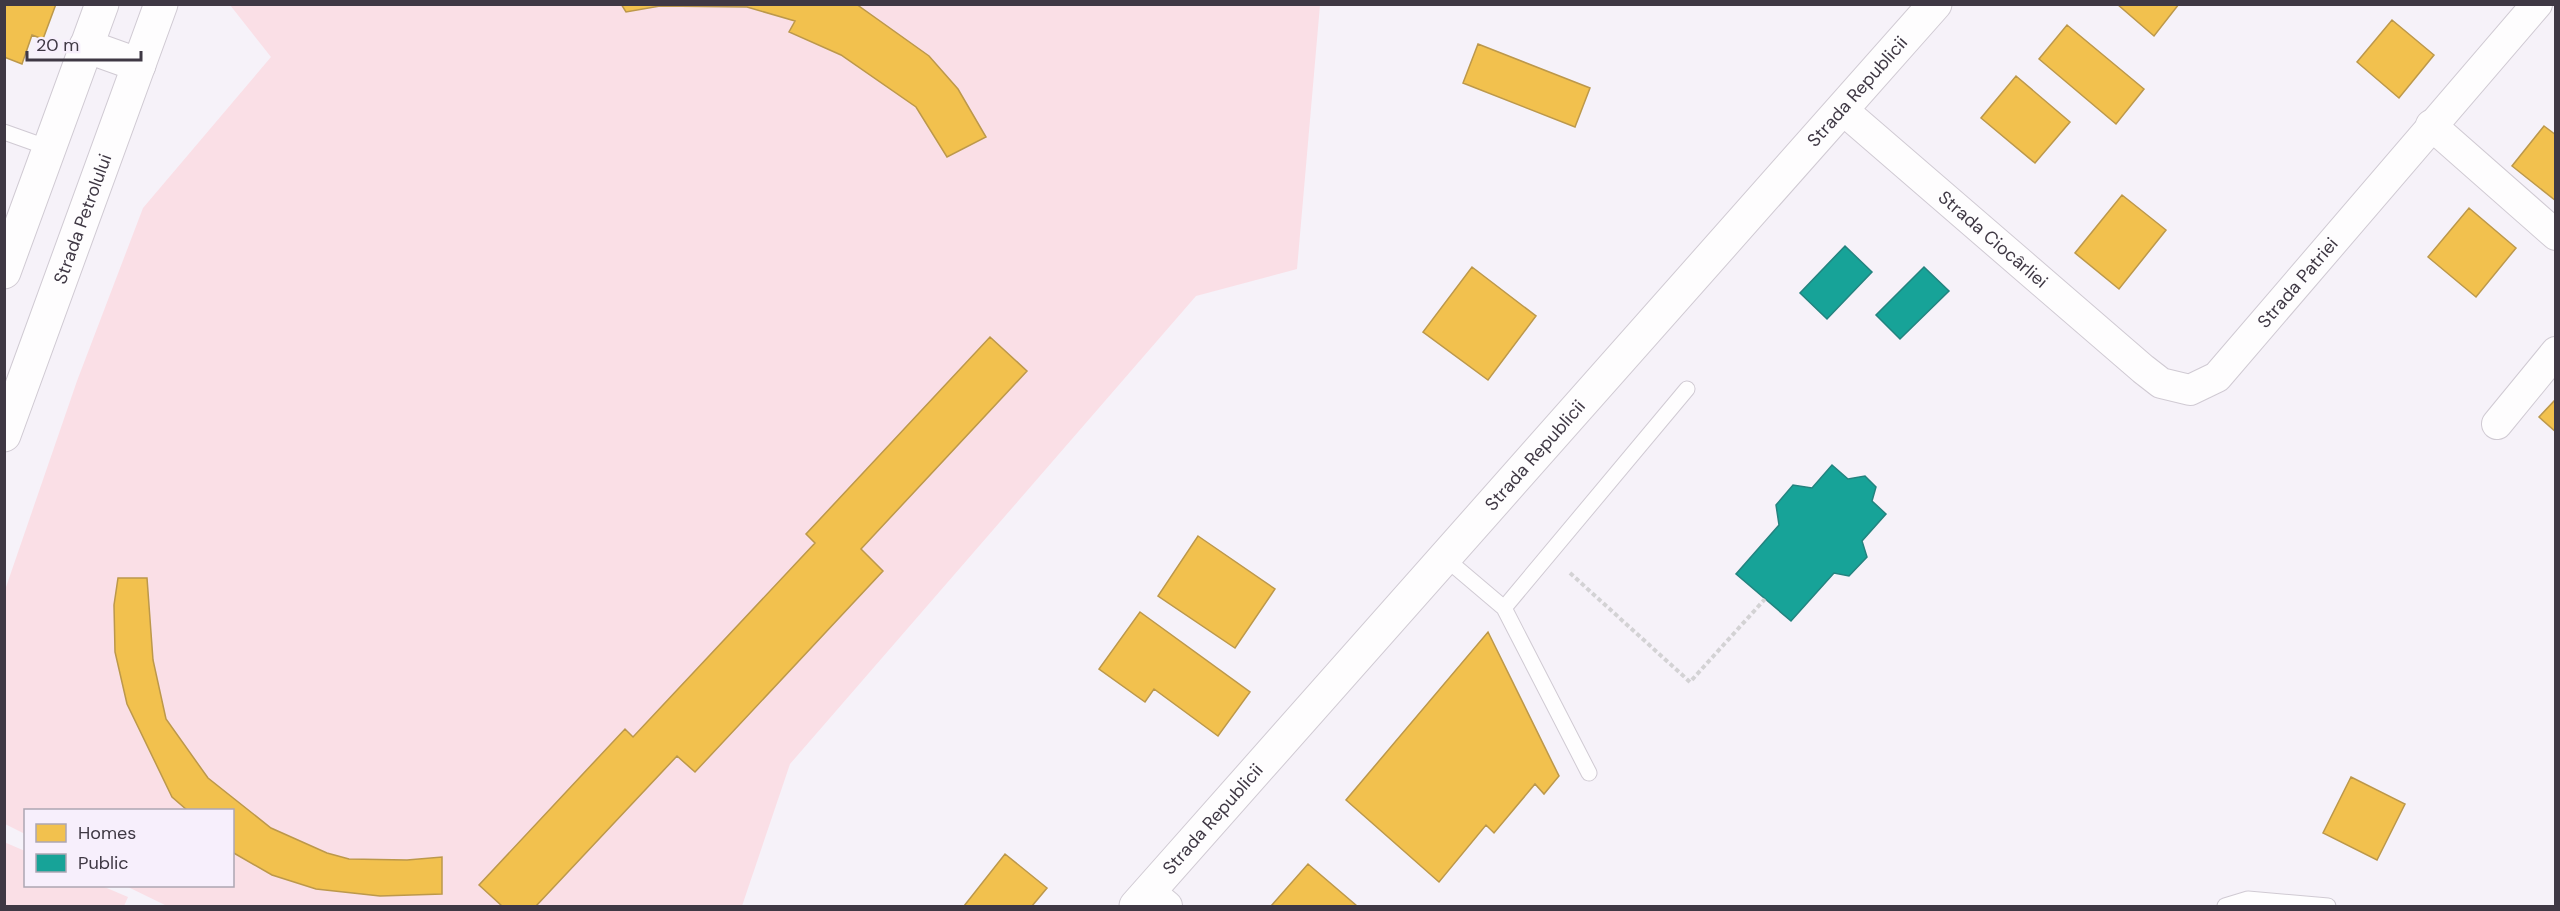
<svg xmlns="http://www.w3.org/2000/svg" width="2560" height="911" font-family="'DM Sans',sans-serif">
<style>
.green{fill:#fadfe6}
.homes{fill:#f2c14e;stroke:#bc984b;stroke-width:1.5}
.public{fill:#17a398;stroke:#23837f;stroke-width:1.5}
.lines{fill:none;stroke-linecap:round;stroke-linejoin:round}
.service-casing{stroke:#d0cad3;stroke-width:17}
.minor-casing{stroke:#d0cad3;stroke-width:32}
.tertiary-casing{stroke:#d0cad3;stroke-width:35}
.secondary-casing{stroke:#d0cad3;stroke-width:35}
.path{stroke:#d3d2d4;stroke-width:4;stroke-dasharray:4.5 3;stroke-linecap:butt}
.service{stroke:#fefdfe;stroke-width:15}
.minor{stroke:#fefdfe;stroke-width:30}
.tertiary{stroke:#fefdfe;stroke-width:33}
.secondary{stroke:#fefdfe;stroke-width:33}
.labels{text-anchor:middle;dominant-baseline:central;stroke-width:6;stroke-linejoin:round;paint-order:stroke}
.street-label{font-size:18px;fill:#3f3844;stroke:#f7effc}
</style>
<rect width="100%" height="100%" fill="#f6f2f9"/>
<path class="green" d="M 230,5 L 1320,5 L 1297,269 L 1196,296 L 790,764 L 742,906 L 167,906 L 126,886 L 232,886 L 232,810 L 26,810 L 25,834 L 5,824 L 5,590 L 77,381 L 143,208 L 271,57 Z
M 4,842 L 25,851 L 26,886 L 102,886 L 128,897 L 124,906 L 5,906 Z"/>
<path class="homes" d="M 4,4 L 56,4 L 43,39 L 32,35 L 22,64 L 4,57 Z
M 621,4 L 856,4 L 929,56 L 958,89 L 986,137 L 947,157 L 916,107 L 841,55 L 789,32 L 795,21 L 747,7 L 660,6 L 626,12 Z
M 2117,4 L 2179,4 L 2154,36 Z
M 2392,20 L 2434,55 L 2399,98 L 2357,62 Z
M 2067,25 L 2144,89 L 2116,124 L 2039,59 Z
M 1478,44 L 1590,88 L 1575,127 L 1463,83 Z
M 2016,76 L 2070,122 L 2035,163 L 1981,118 Z
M 2544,126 L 2556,135 L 2556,201 L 2512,166 Z
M 2122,195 L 2166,230 L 2119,289 L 2075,253 Z
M 2469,208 L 2516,248 L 2476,297 L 2428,257 Z
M 1472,267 L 1536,316 L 1488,380 L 1423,332 Z
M 990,337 L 1027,371 L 861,549 L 883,571 L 695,772 L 677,756 L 536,906 L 502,906 L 479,885 L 625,729 L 633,737 L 815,543 L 806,534 Z
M 2556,399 L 2556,432 L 2539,417 Z
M 1198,536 L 1275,589 L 1235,648 L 1158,596 Z
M 118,578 L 147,578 L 153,660 L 166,719 L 208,778 L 271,828 L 327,853 L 349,859 L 407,860 L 442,857 L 442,894 L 380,896 L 316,889 L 272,875 L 232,852 L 232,810 L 187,810 L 172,797 L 127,704 L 115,652 L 114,605 Z
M 1140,612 L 1250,692 L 1218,736 L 1154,689 L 1145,702 L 1099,669 Z
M 1488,632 L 1559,776 L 1544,794 L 1535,784 L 1494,833 L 1486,825 L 1439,882 L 1346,800 Z
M 2351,777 L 2405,804 L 2377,860 L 2323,833 Z
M 1005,854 L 1047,888 L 1032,906 L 964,906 Z
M 1308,864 L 1357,906 L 1271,906 Z"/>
<path class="public" d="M 1845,246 L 1872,272 L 1827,319 L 1800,293 Z
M 1924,267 L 1949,291 L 1900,339 L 1876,315 Z
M 1832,465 L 1848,479 L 1865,476 L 1876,487 L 1872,501 L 1886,514 L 1862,541 L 1867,557 L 1849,576 L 1834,573 L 1791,621 L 1736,574 L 1779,525 L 1776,505 L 1793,485 L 1812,488 Z"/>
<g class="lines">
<g class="service-casing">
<path id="service" d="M 4,132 L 49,148
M 1445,558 L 1504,608 L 1687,389
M 1504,608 L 1589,773
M 2225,906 L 2248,899 L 2328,906"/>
</g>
<g class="minor-casing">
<g id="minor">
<path id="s1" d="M 1843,110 L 2143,369 L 2161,383 L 2190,390 L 2217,377 L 2537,4"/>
<path d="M 2431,125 L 2556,235"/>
<path d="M 2497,424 L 2556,352"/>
<path d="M 1149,891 L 1167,906"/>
</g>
</g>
<g class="tertiary-casing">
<g id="tertiary">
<path d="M 86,46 L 139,65"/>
<path d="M 4,272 L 102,4"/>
<path id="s2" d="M 4,435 L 161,4"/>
</g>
</g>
<g class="secondary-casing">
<g id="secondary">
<path id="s3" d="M 1136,906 L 1935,4"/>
</g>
</g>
<path class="path" d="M 1570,573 L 1690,682 L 1765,599"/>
<use href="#service" class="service"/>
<use href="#minor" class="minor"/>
<use href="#tertiary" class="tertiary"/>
<use href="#secondary" class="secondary"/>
</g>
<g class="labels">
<g class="street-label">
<text stroke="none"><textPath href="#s3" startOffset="1088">Strada Republicii</textPath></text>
<text stroke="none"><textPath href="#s2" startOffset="230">Strada Petrolului</textPath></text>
<text stroke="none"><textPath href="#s1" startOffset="198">Strada Ciocârliei</textPath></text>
<text stroke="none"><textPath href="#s1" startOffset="603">Strada Patriei</textPath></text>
<text stroke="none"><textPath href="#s3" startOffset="602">Strada Republicii</textPath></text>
<text stroke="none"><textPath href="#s3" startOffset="116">Strada Republicii</textPath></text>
</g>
</g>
<rect width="2560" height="911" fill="none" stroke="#3f3844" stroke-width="12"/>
<rect x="24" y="809" width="210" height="78" fill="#f7effc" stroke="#ada6b2" stroke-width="1.5"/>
<rect x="36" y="824" width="30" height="18" fill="#f2c14e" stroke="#ada6b2" stroke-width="1.5"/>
<text x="78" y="839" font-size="18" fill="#3f3844">Homes</text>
<rect x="36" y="854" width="30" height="18" fill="#17a398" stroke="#ada6b2" stroke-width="1.5"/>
<text x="78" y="869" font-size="18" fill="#3f3844">Public</text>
<path d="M27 51v9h114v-9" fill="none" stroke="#3f3844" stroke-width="3"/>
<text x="36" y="51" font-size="18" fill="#3f3844" stroke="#f7effc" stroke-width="4.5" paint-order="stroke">20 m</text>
</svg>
